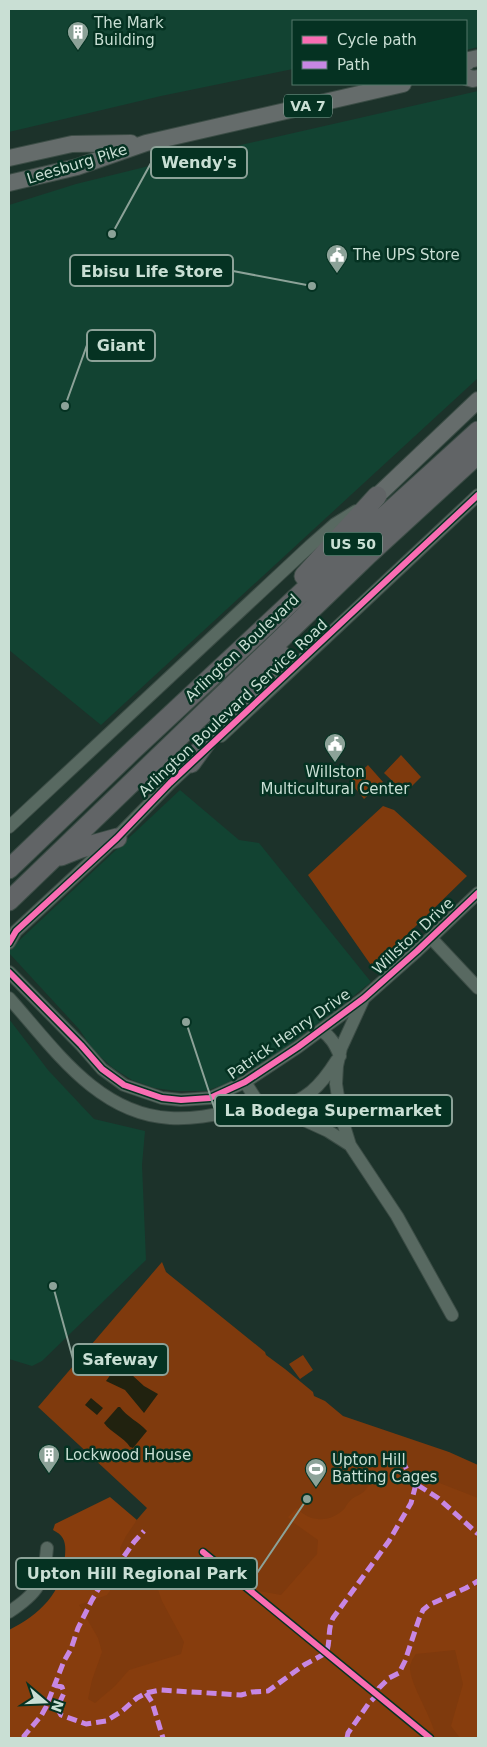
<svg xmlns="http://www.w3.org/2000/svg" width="487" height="1747" font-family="'DejaVu Sans',sans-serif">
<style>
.built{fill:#124332}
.green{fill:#7f3a0d}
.forest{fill:#873d0d}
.water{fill:#21220f}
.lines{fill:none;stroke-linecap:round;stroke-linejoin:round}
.minor-casing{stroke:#3b4c45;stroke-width:14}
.major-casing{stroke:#3b4c45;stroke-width:18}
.highway-casing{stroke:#3b4c45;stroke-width:21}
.minor{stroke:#586961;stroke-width:12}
.major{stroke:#656c6b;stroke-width:16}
.highway{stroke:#616466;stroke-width:19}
.quiet{stroke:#c787e3;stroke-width:5;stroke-dasharray:10 5;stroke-linecap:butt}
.cycleway-casing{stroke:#053222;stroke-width:9}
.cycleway{stroke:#f96db3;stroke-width:6}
.labels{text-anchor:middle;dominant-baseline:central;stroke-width:5;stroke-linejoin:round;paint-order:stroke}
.shield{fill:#053222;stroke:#8eab9f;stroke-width:1}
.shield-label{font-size:14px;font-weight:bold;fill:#c9dfd4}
.poi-label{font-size:15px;fill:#c9dfd4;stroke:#053222;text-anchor:start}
.street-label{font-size:15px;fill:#c9dfd4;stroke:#053222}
.leader{fill:none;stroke:#8ca298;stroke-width:2}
.callout-dot{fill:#8ca298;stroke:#053222;stroke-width:2}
.callout{fill:#053222;stroke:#8ca298;stroke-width:2}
.callout-label{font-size:16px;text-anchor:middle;font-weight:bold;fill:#c9dfd4}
</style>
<rect width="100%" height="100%" fill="#1c322a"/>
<path class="built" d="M 9,9 L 478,9 L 478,47 L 466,50 L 466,21 L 293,21 L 293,69 L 161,96 L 9,132 Z
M 478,91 L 478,378 L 101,725 L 9,650 L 9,205 L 76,184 L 149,166 Z
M 180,790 L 239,840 L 259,843 L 371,982 L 329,1016 L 253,1071 L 239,1079 L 206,1091 L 177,1091 L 154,1088 L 132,1080 L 113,1068 L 94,1051 L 79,1029 L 9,953 L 9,950 Z
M 9,1019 L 48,1070 L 94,1119 L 145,1131 L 142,1165 L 146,1260 L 42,1361 L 32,1366 L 9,1359 Z"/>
<path class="green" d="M 401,755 L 421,777 L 405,793 L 384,773 Z
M 368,765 L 383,782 L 364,799 L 350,782 Z
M 383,806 L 394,810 L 467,876 L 373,968 L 308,875 Z
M 162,1262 L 166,1272 L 265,1352 L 266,1355 L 285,1369 L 313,1392 L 314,1396 L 325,1401 L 343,1416 L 449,1452 L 478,1465 L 478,1738 L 16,1738 L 9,1668 L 147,1508 L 38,1407 Z
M 303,1355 L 313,1370 L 300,1379 L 289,1364 Z"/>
<path class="forest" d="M 366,1457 L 424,1477 L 478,1498 L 478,1738 L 460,1738 L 451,1726 L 463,1684 L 455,1650 L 416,1654 C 413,1658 410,1663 410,1668 C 410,1683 429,1713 434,1730 L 413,1738 L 10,1738 L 9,1735 L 9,1630 C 39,1615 64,1592 65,1556 C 66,1543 65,1536 53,1530 L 55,1524 L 110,1497 L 137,1520 L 126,1536 L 120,1548 L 123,1572 L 107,1595 L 79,1605 L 98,1638 L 102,1652 L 92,1680 L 88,1699 L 95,1703 L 115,1686 L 129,1670 L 181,1654 L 184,1642 L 162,1601 L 156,1584 L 163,1577 L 194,1590 L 215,1583 L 281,1595 L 317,1554 L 318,1540 L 294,1523 L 288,1517 L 297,1508 C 310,1523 331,1523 345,1508 C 346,1506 347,1504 349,1502 C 353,1496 363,1495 367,1488 C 373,1479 368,1466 366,1457 Z"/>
<path class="water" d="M 119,1363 L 144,1386 L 158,1394 L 144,1413 L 125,1390 L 106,1381 Z
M 91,1398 L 103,1408 L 97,1415 L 85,1405 Z
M 118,1407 L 120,1407 C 127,1417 139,1422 147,1431 L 133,1448 L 130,1447 C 124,1437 111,1433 104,1423 Z"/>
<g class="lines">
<g class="minor-casing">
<path id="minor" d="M 221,736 L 478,495
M 9,827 L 310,546 L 335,524 L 356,511
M 431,938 L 478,988
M 9,943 L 16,931 L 113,841 L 170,783 L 197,758
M 9,972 L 81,1045 L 102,1069 L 124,1085 L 162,1098 L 181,1100 L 210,1098 L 245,1082 L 298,1047 L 364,998 L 417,951 L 478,893
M 9,998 C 53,1047 97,1114 170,1118 C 202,1120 234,1110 265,1106
M 363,1000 L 341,1048 L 337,1066 L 336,1084 L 341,1116 L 350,1145 L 397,1216 L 452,1315
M 321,1030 C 331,1037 335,1044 340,1056
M 245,1082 L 257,1101 L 265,1106 L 304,1120 L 328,1131 L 350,1145
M 275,1109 C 306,1101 320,1087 337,1060
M 9,1612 C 38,1593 44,1583 47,1548"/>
</g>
<g class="major-casing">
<path id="major" d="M 466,63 L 469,60 L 478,58
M 466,77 L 473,79 L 478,78
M 9,158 L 72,144 L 131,143
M 9,183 L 77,167 L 146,143 L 403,84
M 377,496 L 478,400"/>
</g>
<g class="highway-casing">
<path id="highway" d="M 304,576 L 377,496
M 191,763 L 212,734 L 281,655
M 61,856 L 81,848 L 117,838
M 9,869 L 133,750 L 357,541 L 478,431
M 9,901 L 369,554 L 478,454"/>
</g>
<use href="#minor" class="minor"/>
<use href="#major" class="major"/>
<use href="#highway" class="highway"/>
<path class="quiet" d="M 402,1460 L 410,1476 L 416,1484 L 438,1498 L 478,1534
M 55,1685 L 62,1687 L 64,1693 L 57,1708 L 61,1715 L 86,1724 L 106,1721 L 122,1711 L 137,1698 L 146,1693 L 160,1690 L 241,1695 L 252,1692 L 268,1691 L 304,1665 L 326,1653 C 331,1642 327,1630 333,1618 L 389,1541 L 411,1503 L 416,1484
M 146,1693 L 152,1702 L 163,1738
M 25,1738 L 24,1736 L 41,1716 L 46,1707 L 64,1661 L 71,1649 L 78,1628 L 92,1600 L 102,1583 L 113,1572 L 134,1542 L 144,1531
M 347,1738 L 348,1733 L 369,1703 L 377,1695 L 379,1688 L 389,1678 L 399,1673 L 405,1661 L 419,1619 L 423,1610 L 429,1605 L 466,1588 L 478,1581"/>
<g class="cycleway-casing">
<path id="cycleway" d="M 9,943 L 16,931 L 117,838 L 170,783 L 478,495
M 9,972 L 81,1045 L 102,1069 L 124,1085 L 162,1098 L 181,1100 L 210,1098 L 245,1082 L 298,1047 L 364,998 L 417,951 L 478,893
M 203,1552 L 430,1738"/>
</g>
<use href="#cycleway" class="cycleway"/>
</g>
<defs>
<g id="building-pin" transform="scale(1.125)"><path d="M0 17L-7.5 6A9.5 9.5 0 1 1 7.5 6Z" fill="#8ca298" stroke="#053222"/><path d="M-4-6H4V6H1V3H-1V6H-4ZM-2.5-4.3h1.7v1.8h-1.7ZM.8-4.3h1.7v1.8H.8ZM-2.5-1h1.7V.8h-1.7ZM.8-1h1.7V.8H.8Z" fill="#fff"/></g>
<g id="civic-pin" transform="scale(1.125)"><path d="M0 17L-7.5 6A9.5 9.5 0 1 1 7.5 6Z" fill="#8ca298" stroke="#053222"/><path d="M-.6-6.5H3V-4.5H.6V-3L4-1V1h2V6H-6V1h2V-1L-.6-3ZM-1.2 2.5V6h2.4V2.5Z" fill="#fff"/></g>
<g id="stadium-pin" transform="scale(1.125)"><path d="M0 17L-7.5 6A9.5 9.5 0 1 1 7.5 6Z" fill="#8ca298" stroke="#053222"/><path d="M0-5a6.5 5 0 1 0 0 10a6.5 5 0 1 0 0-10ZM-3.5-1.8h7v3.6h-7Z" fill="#fff"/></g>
</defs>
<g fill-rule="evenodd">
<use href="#building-pin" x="78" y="32"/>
<use href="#civic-pin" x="337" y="255"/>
<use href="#civic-pin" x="335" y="744"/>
<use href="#building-pin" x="49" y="1455"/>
<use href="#stadium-pin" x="316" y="1469"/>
</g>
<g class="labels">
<g class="shield">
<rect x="284" y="94.5" width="48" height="23" rx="4"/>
<rect x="324" y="532.5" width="58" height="23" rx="4"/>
</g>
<g class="shield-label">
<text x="308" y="106">VA 7</text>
<text x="353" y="544">US 50</text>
</g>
<g class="poi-label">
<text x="94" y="23">The Mark<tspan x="94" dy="17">Building</tspan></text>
<text x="353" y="255">The UPS Store</text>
<text x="335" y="772" text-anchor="middle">Willston<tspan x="335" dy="17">Multicultural Center</tspan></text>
<text x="65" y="1455">Lockwood House</text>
<text x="332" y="1460">Upton Hill<tspan x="332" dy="17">Batting Cages</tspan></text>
</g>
<g class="street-label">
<text transform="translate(77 164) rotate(-17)">Leesburg Pike</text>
<text transform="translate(242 648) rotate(-43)">Arlington Boulevard</text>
<text transform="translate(233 708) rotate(-43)">Arlington Boulevard Service Road</text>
<text transform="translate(413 936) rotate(-43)">Willston Drive</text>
<text transform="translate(289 1034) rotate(-35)">Patrick Henry Drive</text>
</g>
</g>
<path class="leader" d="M112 234L151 163M312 286L233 271M65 406L87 345M186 1022L215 1110M53 1286L73 1359M307 1499L257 1573"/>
<g class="callout-dot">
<circle cx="112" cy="234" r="5"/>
<circle cx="312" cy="286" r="5"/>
<circle cx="65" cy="406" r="5"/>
<circle cx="186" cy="1022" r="5"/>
<circle cx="53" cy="1286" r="5"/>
<circle cx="307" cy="1499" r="5"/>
</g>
<g class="callout">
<rect x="151" y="147" width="96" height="31" rx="5"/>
<rect x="70" y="255" width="163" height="31" rx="5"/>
<rect x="87" y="330" width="68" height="31" rx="5"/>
<rect x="215" y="1095" width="237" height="31" rx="5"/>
<rect x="73" y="1344" width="95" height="31" rx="5"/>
<rect x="16" y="1558" width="241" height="31" rx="5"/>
</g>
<g class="callout-label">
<text x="199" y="168">Wendy's</text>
<text x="152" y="277">Ebisu Life Store</text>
<text x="121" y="351">Giant</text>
<text x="333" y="1116">La Bodega Supermarket</text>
<text x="120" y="1365">Safeway</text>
<text x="137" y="1579">Upton Hill Regional Park</text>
</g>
<rect width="487" height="1747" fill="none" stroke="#c9dfd4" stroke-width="20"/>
<rect x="292" y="20" width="175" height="65" fill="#053222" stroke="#537769"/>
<rect x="302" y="36" width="25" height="8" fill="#f96db3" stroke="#537769"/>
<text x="337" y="45" font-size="15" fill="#c9dfd4">Cycle path</text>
<rect x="302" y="61" width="25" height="8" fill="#c787e3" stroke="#537769"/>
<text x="337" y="70" font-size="15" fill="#c9dfd4">Path</text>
<g transform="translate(45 1702) rotate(109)" stroke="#053222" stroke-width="4" paint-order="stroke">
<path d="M0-4L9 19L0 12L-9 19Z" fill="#c9dfd4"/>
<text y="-8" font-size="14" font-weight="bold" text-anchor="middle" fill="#c9dfd4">N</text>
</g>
</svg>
